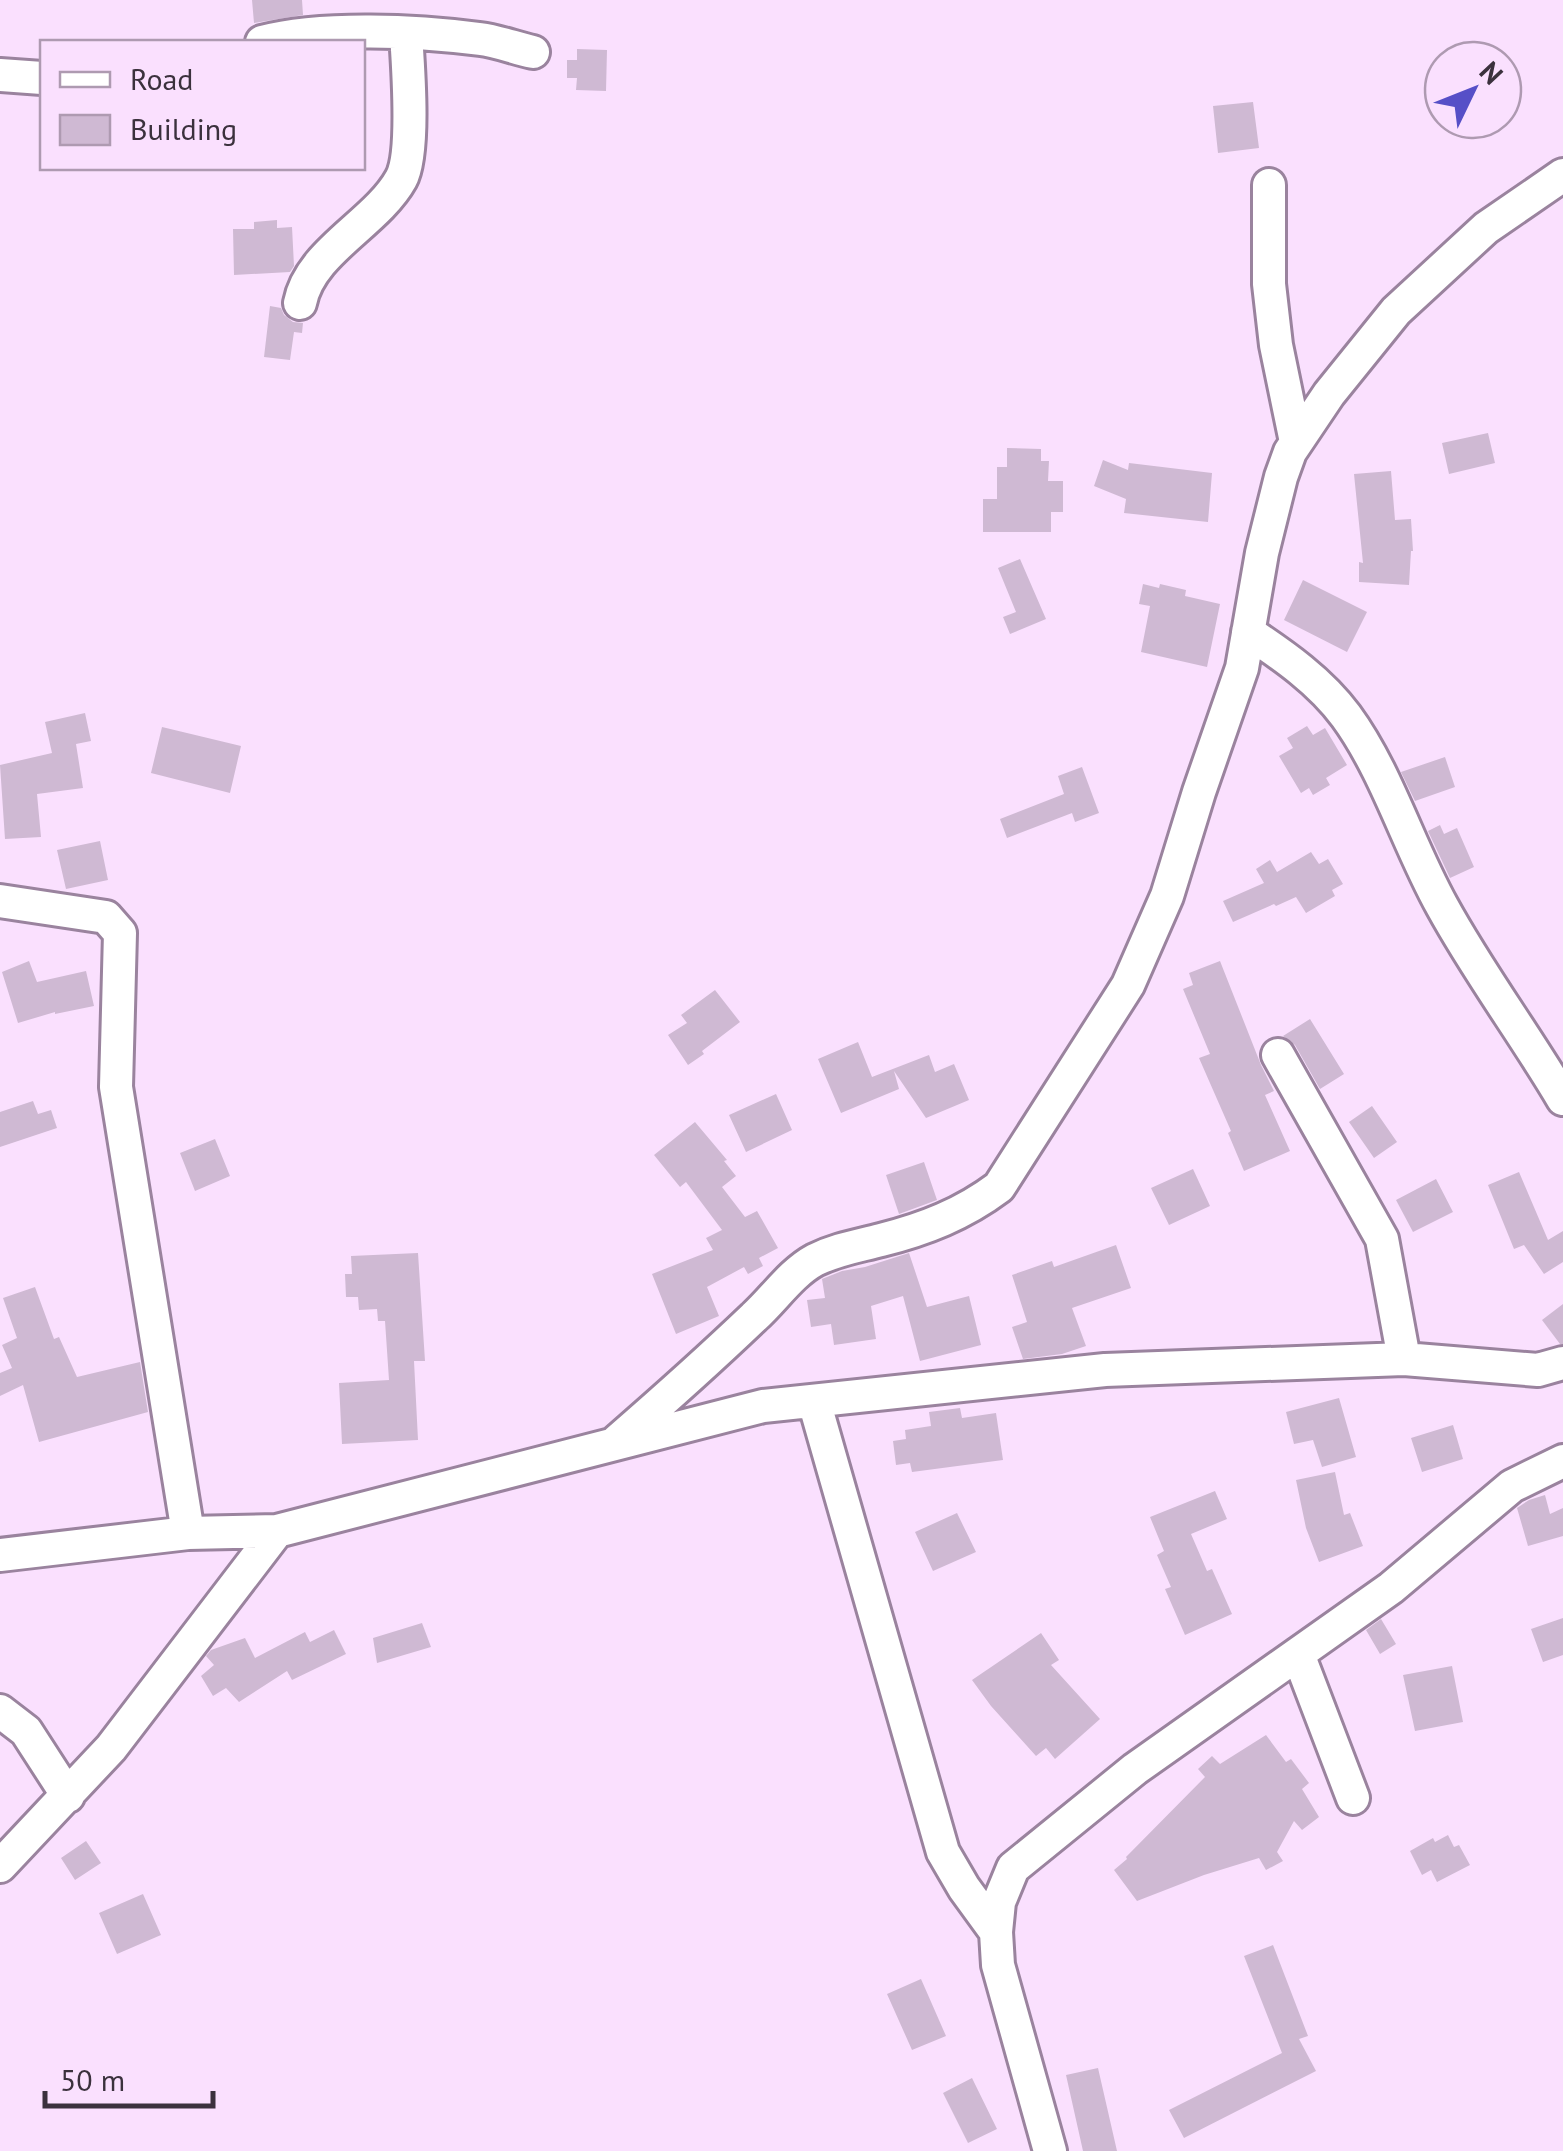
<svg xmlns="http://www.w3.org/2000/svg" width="1563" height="2151" font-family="'PT Sans',sans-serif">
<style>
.building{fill:#cfb9d3}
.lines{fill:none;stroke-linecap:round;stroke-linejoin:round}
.minor-casing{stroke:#9a839e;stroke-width:38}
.minor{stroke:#fff;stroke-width:32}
</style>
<rect width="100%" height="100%" fill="#fae0fe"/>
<path class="building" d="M 252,0 L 302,0 L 303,15 L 254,23 Z
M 577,49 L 607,50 L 606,91 L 576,90 L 577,78 L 567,78 L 567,60 L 577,60 Z
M 1253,102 L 1259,148 L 1218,153 L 1213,106 Z
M 277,220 L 277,228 L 292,227 L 294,266 L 290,272 L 234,275 L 233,229 L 254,229 L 254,222 Z
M 270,306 L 281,308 L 284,315 L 293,322 L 303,323 L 302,333 L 294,332 L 290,360 L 264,357 Z
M 1488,433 L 1495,463 L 1449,474 L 1442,443 Z
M 1007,448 L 1041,449 L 1041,461 L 1049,461 L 1048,481 L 1063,481 L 1063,512 L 1051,512 L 1051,532 L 983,532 L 983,499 L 997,499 L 997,467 L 1007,467 Z
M 1103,460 L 1128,470 L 1129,463 L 1212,473 L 1208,522 L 1124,513 L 1126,499 L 1094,486 Z
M 1391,471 L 1395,520 L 1411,519 L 1413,551 L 1411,551 L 1409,585 L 1359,582 L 1359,562 L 1363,563 L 1354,474 Z
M 1020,559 L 1046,619 L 1010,634 L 1003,617 L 1016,612 L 998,568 Z
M 1303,580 L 1367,612 L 1347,652 L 1284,620 Z
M 1143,584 L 1159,588 L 1160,584 L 1186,590 L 1185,596 L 1220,604 L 1207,667 L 1141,652 L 1150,606 L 1139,604 Z
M 85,713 L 91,741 L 76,744 L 83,788 L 37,794 L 41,837 L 5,839 L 0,765 L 52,753 L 45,722 Z
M 1307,726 L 1313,735 L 1325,728 L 1347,765 L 1326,778 L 1330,785 L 1313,795 L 1309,788 L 1301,793 L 1279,756 L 1293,748 L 1287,738 Z
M 162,727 L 241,746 L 230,793 L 151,773 Z
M 1445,757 L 1455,787 L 1415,801 L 1401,772 Z
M 1082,767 L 1099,813 L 1075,822 L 1072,813 L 1007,838 L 1000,819 L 1064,794 L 1058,776 Z
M 1440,825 L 1444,834 L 1457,828 L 1474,867 L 1450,878 L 1428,831 Z
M 100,841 L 108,880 L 66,889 L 57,850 Z
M 1311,852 L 1319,864 L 1328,859 L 1343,884 L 1332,890 L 1335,896 L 1306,913 L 1296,897 L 1276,906 L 1274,904 L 1233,922 L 1223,901 L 1264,883 L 1256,869 L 1270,860 L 1277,872 Z
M 29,961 L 37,982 L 86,971 L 94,1006 L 55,1014 L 55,1012 L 18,1023 L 2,972 Z
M 1220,961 L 1261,1065 L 1274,1091 L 1265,1095 L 1290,1151 L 1244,1171 L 1228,1133 L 1231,1131 L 1199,1058 L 1210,1054 L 1183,989 L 1193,985 L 1189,973 Z
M 715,990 L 740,1022 L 702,1051 L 704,1054 L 688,1065 L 668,1035 L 687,1023 L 681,1015 Z
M 1310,1019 L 1344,1074 L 1320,1089 L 1295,1045 L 1283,1036 Z
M 858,1042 L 872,1077 L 929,1055 L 935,1072 L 954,1064 L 969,1100 L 926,1118 L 894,1071 L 899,1089 L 841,1113 L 818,1059 Z
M 776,1094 L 792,1130 L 746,1152 L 729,1115 Z
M 33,1101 L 38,1114 L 51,1110 L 57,1128 L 0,1147 L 0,1112 Z
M 1372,1106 L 1397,1142 L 1374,1158 L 1349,1122 Z
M 695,1122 L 727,1160 L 724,1161 L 736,1176 L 722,1187 L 745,1217 L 757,1211 L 778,1248 L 759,1258 L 763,1266 L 748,1274 L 744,1267 L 707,1287 L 719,1316 L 676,1334 L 652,1274 L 713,1250 L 706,1238 L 722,1230 L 686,1182 L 680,1187 L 654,1155 Z
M 215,1139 L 230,1176 L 195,1191 L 180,1153 Z
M 924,1162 L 937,1200 L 899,1214 L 886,1175 Z
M 1193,1169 L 1210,1206 L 1169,1225 L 1151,1188 Z
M 1519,1172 L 1548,1240 L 1563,1231 L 1563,1262 L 1544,1274 L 1524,1245 L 1514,1249 L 1488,1185 Z
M 1436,1179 L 1453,1212 L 1413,1232 L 1396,1200 Z
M 1116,1245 L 1131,1288 L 1072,1308 L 1086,1346 L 1062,1354 L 1023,1359 L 1012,1327 L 1027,1322 L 1012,1275 L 1052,1261 L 1054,1267 Z
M 418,1253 L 425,1361 L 414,1361 L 418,1440 L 342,1444 L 339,1383 L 389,1380 L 385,1321 L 378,1321 L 377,1309 L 359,1310 L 358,1297 L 346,1297 L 345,1274 L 352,1274 L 351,1256 Z
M 909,1253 L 927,1307 L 969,1296 L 981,1345 L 920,1361 L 903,1296 L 871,1306 L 876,1339 L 834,1345 L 831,1324 L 811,1327 L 807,1300 L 825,1298 L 822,1279 L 842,1271 L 865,1267 Z
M 35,1287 L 54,1339 L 59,1337 L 77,1377 L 140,1362 L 148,1412 L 39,1442 L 23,1385 L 0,1396 L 0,1373 L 12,1368 L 2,1345 L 17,1338 L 3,1298 Z
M 1563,1304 L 1563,1344 L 1560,1344 L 1542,1320 Z
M 1339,1398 L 1356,1457 L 1322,1467 L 1313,1440 L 1294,1444 L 1286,1412 Z
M 960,1408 L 962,1418 L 996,1413 L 1003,1460 L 912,1472 L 910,1463 L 896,1465 L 893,1441 L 906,1439 L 905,1430 L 931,1426 L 929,1412 Z
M 1453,1425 L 1463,1459 L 1422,1472 L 1411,1438 Z
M 1335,1472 L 1344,1515 L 1350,1513 L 1363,1546 L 1319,1562 L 1306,1528 L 1296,1480 Z
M 1215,1491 L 1227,1519 L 1191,1534 L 1207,1571 L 1212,1569 L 1232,1614 L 1185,1635 L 1165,1589 L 1171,1587 L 1157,1555 L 1164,1551 L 1150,1517 Z
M 1545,1495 L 1550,1514 L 1563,1508 L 1563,1536 L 1528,1546 L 1517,1508 L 1529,1500 Z
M 957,1513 L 976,1552 L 933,1571 L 915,1532 Z
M 1563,1618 L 1563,1655 L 1543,1662 L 1531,1629 Z
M 1381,1619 L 1396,1644 L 1380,1654 L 1366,1630 Z
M 422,1623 L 431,1647 L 377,1663 L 373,1638 Z
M 334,1630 L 346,1654 L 292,1680 L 287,1671 L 239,1702 L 226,1688 L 213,1696 L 201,1676 L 214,1665 L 206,1656 L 211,1650 L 245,1638 L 255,1658 L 305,1632 L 310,1642 Z
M 1041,1633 L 1059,1660 L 1051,1665 L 1100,1719 L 1055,1759 L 1046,1748 L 1036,1756 L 991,1706 L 972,1680 Z
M 1452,1666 L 1463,1722 L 1415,1731 L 1403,1675 Z
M 1266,1735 L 1286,1762 L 1291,1759 L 1309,1783 L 1302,1789 L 1319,1817 L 1302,1830 L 1294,1821 L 1277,1852 L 1283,1861 L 1266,1870 L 1259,1858 L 1204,1875 L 1137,1901 L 1114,1870 L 1127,1859 L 1126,1857 L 1205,1777 L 1198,1769 L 1212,1756 L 1220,1764 Z
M 1448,1835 L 1454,1847 L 1459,1845 L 1470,1865 L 1437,1882 L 1431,1870 L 1422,1875 L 1410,1851 L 1433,1838 L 1435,1842 Z
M 86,1841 L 101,1863 L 75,1880 L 61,1858 Z
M 143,1894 L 161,1935 L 117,1954 L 99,1913 Z
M 1273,1945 L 1308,2036 L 1299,2039 L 1316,2071 L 1184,2138 L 1169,2110 L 1282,2053 L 1244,1956 Z
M 921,1979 L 946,2036 L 912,2050 L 887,1994 Z
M 1098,2068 L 1117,2151 L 1083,2151 L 1066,2075 Z
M 972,2078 L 997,2129 L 968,2143 L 943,2093 Z"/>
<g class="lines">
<g class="minor-casing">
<path id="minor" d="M 262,42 C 323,26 417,31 480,39 C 497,41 515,48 533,52
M 0,75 L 42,78
M 1269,185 L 1269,284 L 1276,345 L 1296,442
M 300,303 C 310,251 376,224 401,179 C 415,154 408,65 406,34
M 1248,632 C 1284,656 1320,681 1346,716 C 1387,772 1408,845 1442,906 C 1478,972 1524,1033 1563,1099
M 0,901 L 106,917 L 120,933 L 116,1087 L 188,1533
M 1404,1359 L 1538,1370 L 1563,1363
M 814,1401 L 943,1852 L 964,1888 L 996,1932
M 617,1441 C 663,1401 709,1360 754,1317 C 774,1299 791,1273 815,1260 C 837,1249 858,1246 881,1240 C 925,1229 963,1214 999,1187 L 1128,985 L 1167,896 L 1199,792 L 1242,668 L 1262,553 L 1281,477 L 1290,452 L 1329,394 L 1396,311 L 1486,228 L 1563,175
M 0,1555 L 188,1533 L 277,1531 L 763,1406 L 1105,1370 L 1404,1359 L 1382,1239 L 1278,1055
M 1298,1654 L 1353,1798
M 0,1711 L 26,1731 L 68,1796
M 0,1866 L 111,1748 L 277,1531
M 1050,2151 L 998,1965 L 996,1932 L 999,1902 L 1013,1868 L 1135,1769 L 1391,1588 L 1512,1486 L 1563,1461"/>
</g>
<use href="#minor" class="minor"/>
</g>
<rect x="40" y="40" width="325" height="130" fill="#fae0fe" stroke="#ae9ab1" stroke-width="2.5"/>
<rect x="60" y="72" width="50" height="15" fill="#ffffff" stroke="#ae9ab1" stroke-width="2.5"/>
<text x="130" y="90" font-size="30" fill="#3b313d">Road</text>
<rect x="60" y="115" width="50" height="30" fill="#cfb9d3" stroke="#ae9ab1" stroke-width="2.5"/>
<text x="130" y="140" font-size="30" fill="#3b313d">Building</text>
<g transform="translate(1473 90) rotate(47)"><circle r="48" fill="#fae0fe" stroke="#ae9ab1" stroke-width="2.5"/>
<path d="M0-8L18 38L0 25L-18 38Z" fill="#564fc7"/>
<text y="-15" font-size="28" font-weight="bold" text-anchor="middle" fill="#3b313d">N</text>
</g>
<path d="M45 2091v15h168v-15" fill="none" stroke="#3b313d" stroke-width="5"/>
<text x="60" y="2091" font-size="30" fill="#3b313d" stroke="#fae0fe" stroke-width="8" paint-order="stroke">50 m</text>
</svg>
